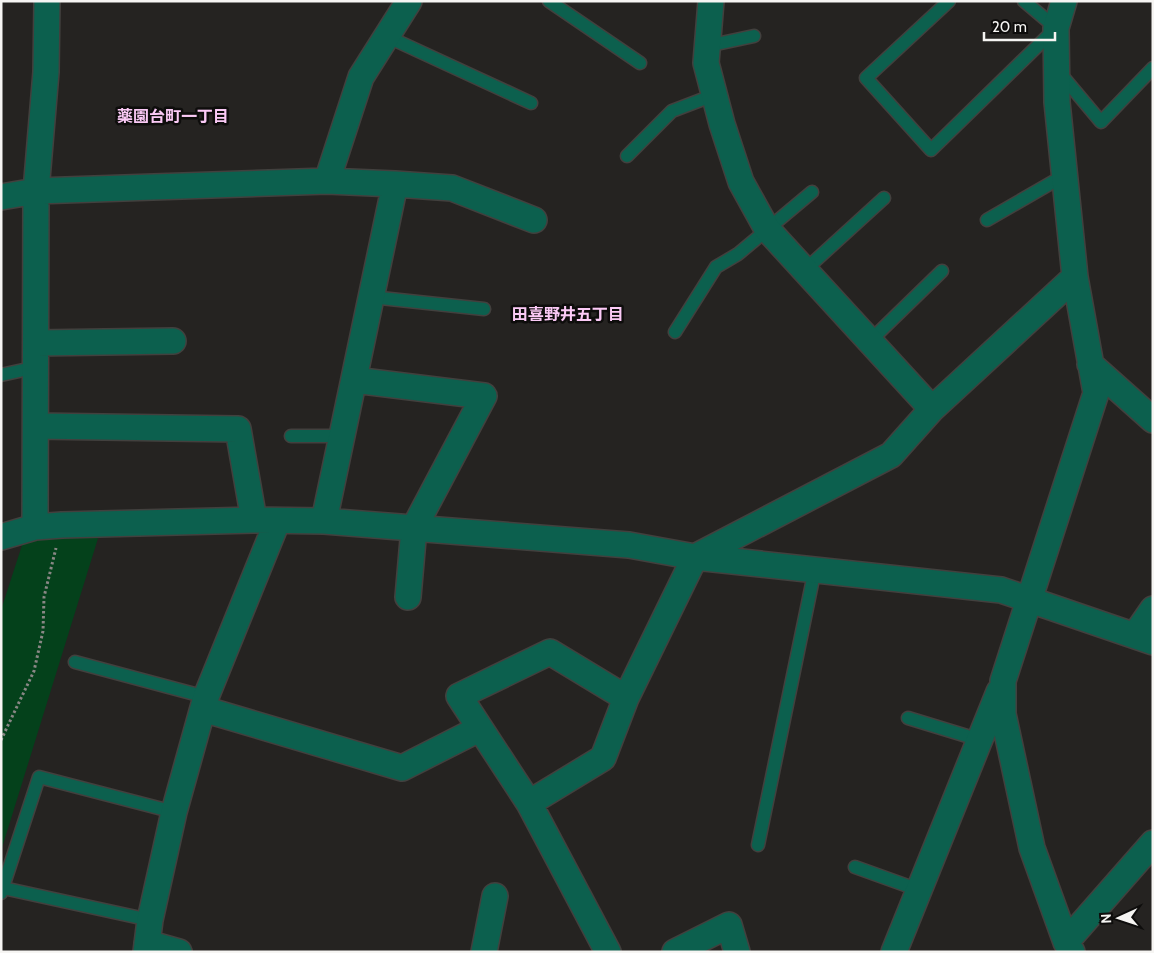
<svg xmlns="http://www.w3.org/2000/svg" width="1154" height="953" font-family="Cabin,'Noto Sans JP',sans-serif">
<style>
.green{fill:#04411b}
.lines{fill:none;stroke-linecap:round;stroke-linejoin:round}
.lane-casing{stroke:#42403e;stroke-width:15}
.street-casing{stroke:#42403e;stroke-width:28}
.path{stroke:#898785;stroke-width:3;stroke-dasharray:2.5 2.5;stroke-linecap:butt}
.lane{stroke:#0c604e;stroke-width:12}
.street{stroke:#0c604e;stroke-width:25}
.labels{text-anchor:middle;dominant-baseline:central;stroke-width:5;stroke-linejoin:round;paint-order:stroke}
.neighbourhood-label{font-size:16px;font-weight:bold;fill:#fbcaf6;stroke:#0e0d0c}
</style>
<rect width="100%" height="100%" fill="#252321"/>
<path class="green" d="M 100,532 L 1,851 L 1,610 L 25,536 Z"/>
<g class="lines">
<g class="lane-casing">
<path id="lane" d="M 549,1 L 640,63
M 949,1 L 866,78 L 931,150 L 1056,28 L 1024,1
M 386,36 L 531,103
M 707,46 L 754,36
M 1059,72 L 1101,122 L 1153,68
M 627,156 L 672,111 L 714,95
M 987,220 L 1065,175
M 805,270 L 884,198
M 371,297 L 484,309
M 675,332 L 716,267 L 738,254 L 812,192
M 870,341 L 942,271
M 1,375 L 37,367
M 291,436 L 341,436
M 75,662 L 206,697
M 908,718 L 980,740
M 758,845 L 815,569
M 855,867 L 919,890
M 3,888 L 150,920
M 1,893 L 39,777 L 174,812"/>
</g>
<g class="street-casing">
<path id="street" d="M 711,1 L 706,63 L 722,124 L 741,182 L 767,229 L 932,409
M 1064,1 L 1056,28 L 1057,102 L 1075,277 L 1096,393 L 1003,681 L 1003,714 L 1032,848 L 1066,942 L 1072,952
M 327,181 L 361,77 L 409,1
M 395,184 L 452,188 L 534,220
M 1,197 L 36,191 L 327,181 L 395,184 L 324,521
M 37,343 L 173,341
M 1090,364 L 1153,420
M 354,380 L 484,396 L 414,528 L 408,597
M 36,426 L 238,429 L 254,520
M 35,527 L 36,191 L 46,72 L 47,1
M 1,537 L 35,527 L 62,525 L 254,520 L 324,521 L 629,545 L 695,557 L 1001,590 L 1153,642
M 1135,635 L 1153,609
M 203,709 L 402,768 L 479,729
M 529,803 L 603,758 L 626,698
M 1066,942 L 1153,843
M 147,943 L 179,952
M 146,952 L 150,920 L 174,812 L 206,697 L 277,522
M 484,952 L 495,896
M 608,952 L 529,803 L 459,696 L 550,652 L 626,698 L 695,557 L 891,455 L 932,409 L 1075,277
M 675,952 L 729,925 L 737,952
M 894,952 L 999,692"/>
</g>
<path class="path" d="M 1,740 L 34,671 L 43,631 L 44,597 L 56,548"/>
<use href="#lane" class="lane"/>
<use href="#street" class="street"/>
</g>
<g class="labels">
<g class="neighbourhood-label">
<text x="173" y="116">薬園台町一丁目</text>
<text x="568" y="314">田喜野井五丁目</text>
</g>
</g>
<rect width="1154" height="953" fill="none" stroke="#f6f5f3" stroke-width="5"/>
<g transform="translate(1119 918) rotate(267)" stroke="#0e0d0c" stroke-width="4" paint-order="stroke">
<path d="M0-4L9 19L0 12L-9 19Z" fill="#f6f5f3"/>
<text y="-8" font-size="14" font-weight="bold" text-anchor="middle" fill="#f6f5f3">N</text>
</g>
<path d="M984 32v8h71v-8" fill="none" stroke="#f6f5f3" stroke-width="2.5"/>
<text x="992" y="32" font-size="15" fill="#f6f5f3" stroke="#0e0d0c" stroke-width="4" paint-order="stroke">20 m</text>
</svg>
